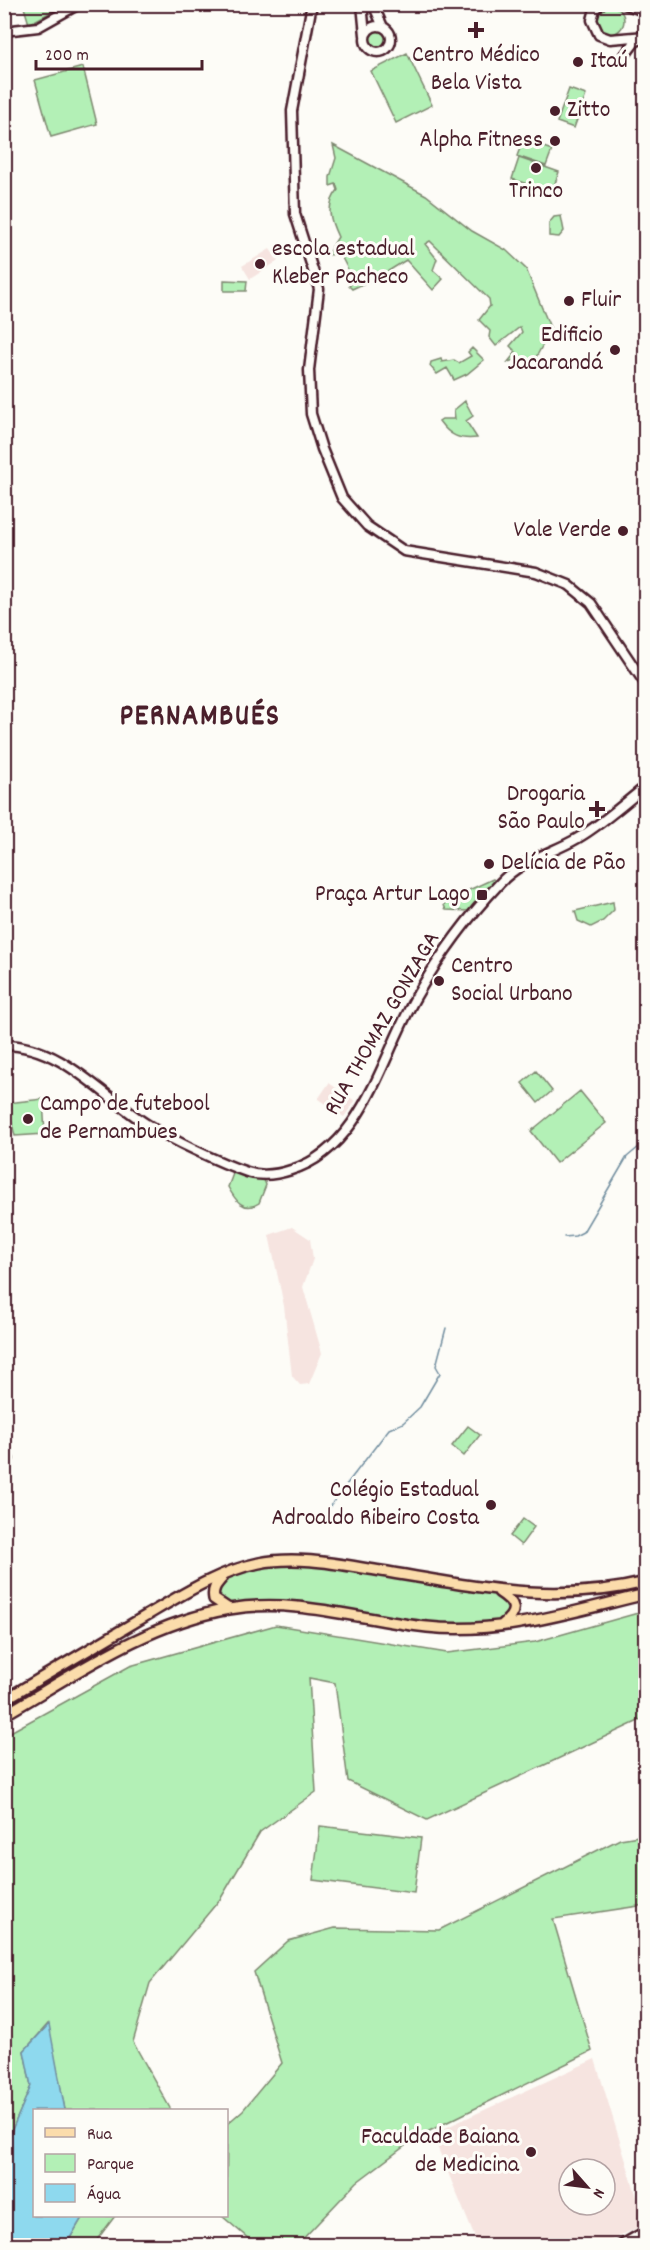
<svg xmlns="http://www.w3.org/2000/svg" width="650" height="2250" font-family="Dekko,sans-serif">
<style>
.built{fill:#f6e4e0;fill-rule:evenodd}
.green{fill:#b3f0b6;stroke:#7e8870;stroke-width:1.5}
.water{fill:#8ed9ee;stroke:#738fa0;stroke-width:1.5}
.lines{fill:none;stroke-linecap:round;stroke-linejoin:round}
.stream{stroke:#738fa0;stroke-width:1.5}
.secondary-casing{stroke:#4a1f2b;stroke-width:13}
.primary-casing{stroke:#4a1f2b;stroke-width:14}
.secondary{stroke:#fdfcf7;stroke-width:8}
.primary{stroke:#fbdcab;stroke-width:9}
.poi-dot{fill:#4a1f2b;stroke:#fdfcf7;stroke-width:2}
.labels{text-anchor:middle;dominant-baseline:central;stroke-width:6;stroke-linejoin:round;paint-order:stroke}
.poi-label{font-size:24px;fill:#4a1f2b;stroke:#fdfcf7;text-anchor:start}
.street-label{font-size:24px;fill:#4a1f2b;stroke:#fdfcf7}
.district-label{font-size:30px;font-weight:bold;letter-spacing:1.5px;fill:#4a1f2b;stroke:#fdfcf7}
</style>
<rect width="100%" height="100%" fill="#fdfcf7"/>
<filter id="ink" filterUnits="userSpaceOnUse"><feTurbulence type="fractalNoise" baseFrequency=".0167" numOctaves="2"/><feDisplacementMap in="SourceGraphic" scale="12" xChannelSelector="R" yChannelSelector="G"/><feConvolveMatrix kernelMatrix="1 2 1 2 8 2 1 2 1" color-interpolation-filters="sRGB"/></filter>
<g filter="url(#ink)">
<path class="built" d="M 270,249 L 278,261 L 250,279 L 242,266 Z
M 329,1083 L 355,1101 L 344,1117 L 318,1099 Z
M 292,1227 L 310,1239 L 313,1259 L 303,1287 L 322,1353 L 309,1384 L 300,1385 L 292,1376 L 284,1306 L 269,1235 Z
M 595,2059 L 645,2224 L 601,2245 L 478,2245 L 432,2134 ZM 569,2169 L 605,2169 L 605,2205 L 569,2205 Z"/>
<path class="green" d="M 23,4 L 64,5 L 29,24 Z
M596 20a14 14 0 1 1 28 0a14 14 0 1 1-28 0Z
M369 40a9 9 0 1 1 18 0a9 9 0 1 1-18 0Z
M 407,53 L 432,105 L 396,123 L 371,71 Z
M 83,67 L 97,124 L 51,137 L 35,80 Z
M 569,89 L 586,95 L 574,128 L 557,122 Z
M 523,140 L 552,150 L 546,166 L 517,156 Z
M 333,145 L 426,195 L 472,231 L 506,250 L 526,269 L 551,330 L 530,368 L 522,358 L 508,362 L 516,352 L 510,346 L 522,332 L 520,327 L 496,346 L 489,337 L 490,331 L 479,320 L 490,306 L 489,299 L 430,241 L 425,244 L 437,259 L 433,270 L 443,279 L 433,290 L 406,260 L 382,275 L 352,289 L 349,286 L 354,281 L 340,254 L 327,255 L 338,237 C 330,220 325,206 338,190 L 336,184 L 330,186 L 330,177 L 336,158 Z
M 519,158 L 559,172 L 552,192 L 512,179 Z
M 561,216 L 564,231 L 559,237 L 549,236 L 549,223 L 554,217 Z
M 224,280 L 247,281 L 246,291 L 224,291 Z
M 472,348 L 484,360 L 467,374 L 454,380 L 447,368 L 437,374 L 430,366 L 431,362 L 441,359 L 442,362 L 454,360 L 459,363 L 471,356 L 468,352 Z
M 465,401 L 473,416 L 466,421 L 477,438 C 459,440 450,436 439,421 L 442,419 L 455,419 L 454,410 Z
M 493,879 L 495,881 L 469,911 L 446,910 L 444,905 L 447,900 Z
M 613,902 L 614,910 L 603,921 L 591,927 L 578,921 L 575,911 Z
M 536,1071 L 552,1091 L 538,1103 L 522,1083 Z
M 580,1091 L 606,1123 L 556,1163 L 531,1131 Z
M 43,1099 L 45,1134 L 15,1136 L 7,1103 Z
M 234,1171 L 263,1177 L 266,1185 L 259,1203 C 244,1213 235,1200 228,1187 Z
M 468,1426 L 480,1435 L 464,1456 L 452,1446 Z
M 523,1519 L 534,1527 L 521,1545 L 510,1536 Z
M 281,1561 L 497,1591 L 512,1601 L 505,1622 L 455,1628 L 307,1607 L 220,1604 L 215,1586 L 229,1572 Z
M 645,1611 L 645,1718 L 427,1820 L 348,1781 L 335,1683 L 309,1678 L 316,1792 L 260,1832 L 221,1898 L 150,1983 L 133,2042 L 171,2110 L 65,2110 L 48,2024 L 24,2051 L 31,2086 L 5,2146 L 5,1735 L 130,1666 L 276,1625 L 447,1653 L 535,1642 Z
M 320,1826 L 421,1838 L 414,1893 L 313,1880 Z
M 645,1835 L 645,1905 L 553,1919 L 592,2051 L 417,2137 L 357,2182 L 297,2245 L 256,2245 L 222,2216 L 226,2216 L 227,2124 L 243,2110 L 282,2063 L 254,1972 L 288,1941 L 335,1928 L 439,1930 L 620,1839 Z
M 83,2216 L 115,2216 L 93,2245 L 66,2245 Z"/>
<path class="water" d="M 49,2024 L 65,2110 L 34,2110 L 34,2216 L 83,2216 L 66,2245 L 5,2244 L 5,2146 L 31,2086 L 24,2051 Z"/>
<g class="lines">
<path class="stream" d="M 564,1237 L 575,1236 L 583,1232 L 627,1157 L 646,1141
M 327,1514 L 333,1502 L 389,1429 L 403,1423 L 420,1407 L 440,1373 L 436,1366 L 446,1328"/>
<g class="secondary-casing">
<path id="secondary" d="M 312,4 L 292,111 L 295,214 L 319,289 L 309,370 L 311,414 L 322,449 L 342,498 L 367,526 L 404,551 L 536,572 L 569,585 L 591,603 L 646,685
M 362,4 L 365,35
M 373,4 L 383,27
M 601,4 L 595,9 L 592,20 L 599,35 L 610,39 L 646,36
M 624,4 L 646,12
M365 39a13 13 0 1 1 26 0a13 13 0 1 1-26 0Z
M 4,31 L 38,27 L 79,4
M 622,59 L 635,42 L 645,37
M 4,1045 C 62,1045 103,1097 148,1125 C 172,1140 220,1163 247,1172 C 262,1177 276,1175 291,1170 C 364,1148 382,1054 417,995 C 440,955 468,917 500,883 C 522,859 551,854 578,838 C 602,824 624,804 646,786
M 4,1446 L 8,1459 L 4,1468
M 620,2246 L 646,2231
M 635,2246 L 646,2240"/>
</g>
<g class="primary-casing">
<path id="primary" d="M 222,1578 C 216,1585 212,1589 214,1599 L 229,1609
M 499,1592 C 516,1603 519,1611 502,1625
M 4,1700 C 49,1673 93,1647 137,1621 C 175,1599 215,1572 259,1563 C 299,1555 342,1565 381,1571 C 474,1586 552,1605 646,1582
M 4,1715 C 77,1673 145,1624 229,1609 C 296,1597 360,1620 427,1627 C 502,1635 574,1611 646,1594"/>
</g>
<use href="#secondary" class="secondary"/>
<use href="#primary" class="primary"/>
</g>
</g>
<g class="poi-dot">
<path d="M473 21h6v6h6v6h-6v6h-6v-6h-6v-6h6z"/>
<circle cx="578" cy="62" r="6"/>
<circle cx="555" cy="111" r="6"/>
<circle cx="555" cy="141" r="6"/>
<circle cx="536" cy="168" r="6"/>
<circle cx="260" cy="264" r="6"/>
<circle cx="569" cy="301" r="6"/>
<circle cx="615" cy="350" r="6"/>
<circle cx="623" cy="531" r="6"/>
<path d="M594 800h6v6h6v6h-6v6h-6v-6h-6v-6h6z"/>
<circle cx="489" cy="864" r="6"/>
<rect x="476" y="889" width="12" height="12" rx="3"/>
<circle cx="439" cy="981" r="6"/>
<circle cx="28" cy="1119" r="6"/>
<circle cx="491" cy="1505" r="6"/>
<circle cx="531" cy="2152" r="6"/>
</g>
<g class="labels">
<g class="poi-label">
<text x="476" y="56" text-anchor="middle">Centro Médico<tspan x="476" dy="28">Bela Vista</tspan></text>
<text x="590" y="62">Itaú</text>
<text x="567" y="111">Zitto</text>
<text x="543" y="141" text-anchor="end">Alpha Fitness</text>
<text x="536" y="192" text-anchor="middle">Trinco</text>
<text x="272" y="250">escola estadual<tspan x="272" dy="28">Kleber Pacheco</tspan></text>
<text x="581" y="301">Fluir</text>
<text x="603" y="336" text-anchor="end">Edificio<tspan x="603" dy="28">Jacarandá</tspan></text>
<text x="611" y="531" text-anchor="end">Vale Verde</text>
<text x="585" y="795" text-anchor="end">Drogaria<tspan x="585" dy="28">São Paulo</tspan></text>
<text x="501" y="864">Delícia de Pão</text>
<text x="470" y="895" text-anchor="end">Praça Artur Lago</text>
<text x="451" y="967">Centro<tspan x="451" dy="28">Social Urbano</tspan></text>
<text x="40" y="1105">Campo de futebool<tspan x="40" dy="28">de Pernambues</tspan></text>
<text x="479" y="1491" text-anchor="end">Colégio Estadual<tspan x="479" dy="28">Adroaldo Ribeiro Costa</tspan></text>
<text x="519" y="2138" text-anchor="end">Faculdade Baiana<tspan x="519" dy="28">de Medicina</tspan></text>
</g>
<g class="street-label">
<text transform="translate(383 1024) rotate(-60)">RUA THOMAZ GONZAGA</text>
</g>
<g class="district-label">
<text x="200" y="718">PERNAMBUÉS</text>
</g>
</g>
<rect width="650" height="2250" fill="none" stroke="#fdfcf7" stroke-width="24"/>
<rect x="12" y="12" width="626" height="2226" fill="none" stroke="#4a1f2b" stroke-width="2" filter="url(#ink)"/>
<rect x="33" y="2109" width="195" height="108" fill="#fdfcf7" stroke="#b5a4a5" stroke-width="1.5"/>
<rect x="45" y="2128" width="30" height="9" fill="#fbdcab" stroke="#b5a4a5" stroke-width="1.5"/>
<text x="87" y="2139" font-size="18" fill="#4a1f2b">Rua</text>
<rect x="45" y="2154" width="30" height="18" fill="#b3f0b6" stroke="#b5a4a5" stroke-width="1.5"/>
<text x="87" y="2169" font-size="18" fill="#4a1f2b">Parque</text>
<rect x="45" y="2184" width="30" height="18" fill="#8ed9ee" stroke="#b5a4a5" stroke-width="1.5"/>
<text x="87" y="2199" font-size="18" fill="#4a1f2b">Água</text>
<g transform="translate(587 2187) rotate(118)"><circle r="28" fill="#fdfcf7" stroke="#b5a4a5" stroke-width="1.5"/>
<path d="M0-4.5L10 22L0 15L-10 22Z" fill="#4a1f2b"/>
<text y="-9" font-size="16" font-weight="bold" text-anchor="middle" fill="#4a1f2b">N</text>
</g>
<path d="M36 60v9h166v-9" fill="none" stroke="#4a1f2b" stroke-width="3"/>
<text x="45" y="60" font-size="18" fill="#4a1f2b" stroke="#fdfcf7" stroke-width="4.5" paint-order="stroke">200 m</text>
</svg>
